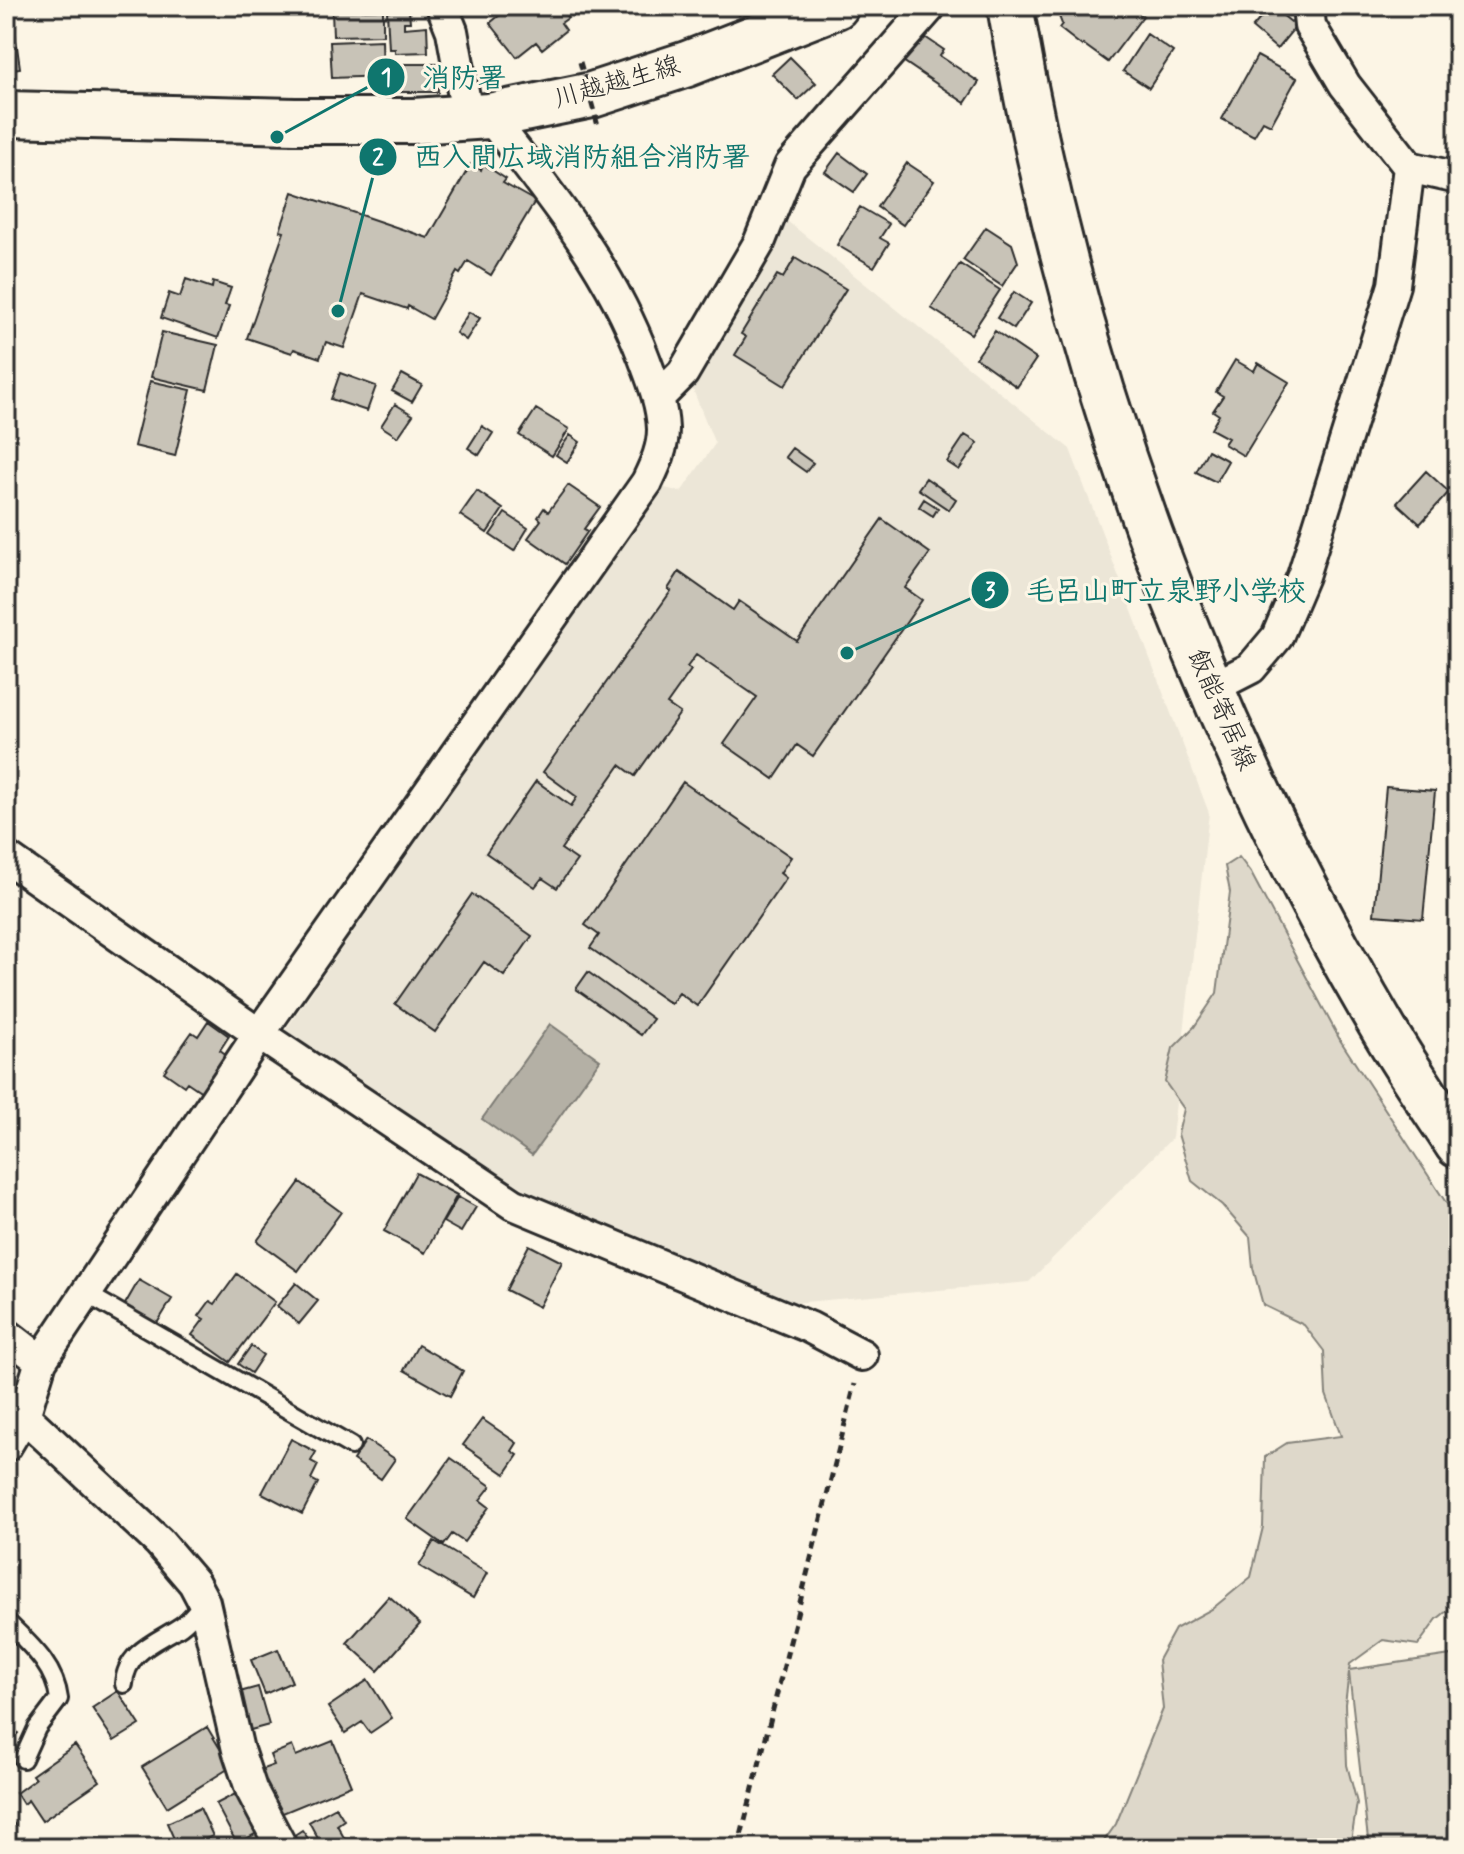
<svg xmlns="http://www.w3.org/2000/svg" width="1464" height="1854" font-family="Mynerve,'Klee One',sans-serif">
<style>
.built{fill:#ece6d7}
.green{fill:#ded8ca;stroke:#84827a;stroke-width:2}
.water{fill:#b4b0a5;stroke:#7d7b74;stroke-width:2}
.building{fill:#c8c3b7;stroke:#2b2b2b;stroke-width:2}
.lines{fill:none;stroke-linecap:round;stroke-linejoin:round}
.service-casing{stroke:#2b2b2b;stroke-width:22}
.minor-casing{stroke:#2b2b2b;stroke-width:36}
.secondary-casing{stroke:#2b2b2b;stroke-width:50}
.primary-casing{stroke:#2b2b2b;stroke-width:50}
.path{stroke:#2b2b2b;stroke-width:5;stroke-dasharray:8 6;stroke-linecap:butt}
.service{stroke:#fcf5e5;stroke-width:16}
.minor{stroke:#fcf5e5;stroke-width:30}
.secondary{stroke:#fcf5e5;stroke-width:44}
.primary{stroke:#fcf5e5;stroke-width:44}
.path-bridge{stroke:#2b2b2b;stroke-width:5;stroke-dasharray:8 6;stroke-linecap:butt}
.labels{text-anchor:middle;dominant-baseline:central;stroke-width:6;stroke-linejoin:round;paint-order:stroke}
.street-label{font-size:26px;fill:#2b2b2b;stroke:#fcf5e5}
.leader{fill:none;stroke:#0f766e;stroke-width:3}
.callout-dot{fill:#0f766e;stroke:#fcf5e5;stroke-width:3}
.mark-label{font-size:24px;text-anchor:middle;font-weight:bold;fill:#fff}
.callout-label{font-size:28px;text-anchor:middle;font-weight:bold;fill:#0f766e;stroke:#fcf5e5;stroke-width:6;stroke-linejoin:round;paint-order:stroke}
</style>
<rect width="100%" height="100%" fill="#fcf5e5"/>
<filter id="ink" filterUnits="userSpaceOnUse"><feTurbulence type="fractalNoise" baseFrequency=".0125" numOctaves="2"/><feDisplacementMap in="SourceGraphic" scale="16" xChannelSelector="R" yChannelSelector="G"/><feConvolveMatrix kernelMatrix="1 2 1 2 8 2 1 2 1" color-interpolation-filters="sRGB"/></filter>
<g filter="url(#ink)">
<path class="built" d="M 787,221 L 1070,449 L 1209,813 L 1172,1138 L 1029,1282 L 793,1303 L 547,1201 L 428,1135 L 282,1035 L 661,487 L 681,492 L 715,444 L 689,380 Z"/>
<path class="green" d="M 1239,857 L 1251,873 L 1340,1040 L 1458,1221 L 1458,1602 L 1437,1619 L 1418,1645 L 1383,1640 L 1350,1664 L 1349,1670 L 1458,1654 L 1458,1843 L 1412,1848 L 1369,1848 L 1349,1672 L 1345,1704 L 1347,1765 L 1357,1803 L 1350,1848 L 1099,1848 L 1116,1824 L 1163,1709 L 1158,1660 L 1175,1629 L 1212,1609 L 1251,1577 L 1263,1527 L 1265,1457 L 1287,1443 L 1341,1436 L 1326,1394 L 1324,1351 L 1304,1325 L 1263,1305 L 1253,1268 L 1250,1237 L 1222,1205 L 1192,1181 L 1178,1134 L 1184,1109 L 1165,1082 L 1173,1048 L 1194,1027 L 1217,993 L 1230,892 L 1225,866 Z"/>
<path class="water" d="M 550,1024 L 600,1060 L 532,1155 L 482,1119 Z"/>
<path class="building" d="M 511,6 L 558,6 L 568,18 L 561,23 L 566,30 L 542,49 L 536,42 L 517,57 L 490,23 Z
M 730,6 L 749,6 L 739,15 Z
M 1055,6 L 1129,6 L 1143,16 L 1108,62 L 1083,44 L 1082,46 L 1059,28 L 1062,24 Z
M 1271,6 L 1296,26 L 1277,49 L 1252,28 Z
M 383,9 L 383,35 L 333,36 L 332,11 Z
M 409,10 L 410,22 L 404,22 L 404,28 L 427,26 L 428,52 L 395,53 L 395,49 L 389,49 L 387,11 Z
M 13,19 L 20,68 L 6,70 L 6,20 Z
M 1147,34 L 1173,52 L 1149,88 L 1123,71 Z
M 922,35 L 944,50 L 940,56 L 979,82 L 965,103 L 900,59 Z
M 382,40 L 383,76 L 332,78 L 330,42 Z
M 1257,56 L 1297,78 L 1271,125 L 1263,121 L 1254,136 L 1222,119 Z
M 790,57 L 816,83 L 798,100 L 772,74 Z
M 401,64 L 437,64 L 438,92 L 394,92 L 393,70 L 401,70 Z
M 839,153 L 867,174 L 854,192 L 825,172 Z
M 907,163 L 934,181 L 903,225 L 877,207 Z
M 471,164 L 481,170 L 483,164 L 506,179 L 503,183 L 535,201 L 491,275 L 468,261 L 460,274 L 457,272 L 431,319 L 408,306 L 407,309 L 363,294 L 344,348 L 326,342 L 320,358 L 294,349 L 292,353 L 247,338 L 284,232 L 280,231 L 293,192 L 428,238 Z
M 860,207 L 889,224 L 880,238 L 889,243 L 874,267 L 837,245 Z
M 986,227 L 1012,244 L 1018,262 L 1002,286 L 963,260 Z
M 795,258 L 846,289 L 785,386 L 735,355 L 746,337 L 741,334 L 777,275 L 783,278 Z
M 960,264 L 1000,290 L 971,334 L 931,308 Z
M 186,279 L 212,288 L 213,282 L 231,288 L 225,305 L 229,306 L 218,338 L 161,318 L 169,293 L 180,297 Z
M 1014,292 L 1031,303 L 1014,329 L 997,318 Z
M 469,312 L 480,318 L 466,340 L 456,333 Z
M 995,331 L 1036,359 L 1017,387 L 976,358 Z
M 162,332 L 218,345 L 207,390 L 151,377 Z
M 1235,360 L 1254,371 L 1258,363 L 1289,382 L 1244,456 L 1224,444 L 1228,438 L 1211,429 L 1219,415 L 1213,411 L 1223,396 L 1216,392 Z
M 340,373 L 376,386 L 367,411 L 331,399 Z
M 402,374 L 422,385 L 412,402 L 392,391 Z
M 150,381 L 191,390 L 175,456 L 134,446 Z
M 395,404 L 413,415 L 398,437 L 381,426 Z
M 536,409 L 569,429 L 552,456 L 519,435 Z
M 482,426 L 493,433 L 479,455 L 468,448 Z
M 570,435 L 580,442 L 567,462 L 556,455 Z
M 965,435 L 978,443 L 959,470 L 947,462 Z
M 792,448 L 813,463 L 806,472 L 785,457 Z
M 1208,450 L 1228,461 L 1216,482 L 1196,472 Z
M 1426,471 L 1449,492 L 1420,524 L 1397,503 Z
M 926,478 L 956,499 L 949,510 L 918,489 Z
M 568,485 L 600,507 L 584,529 L 588,531 L 565,564 L 528,538 L 541,520 L 538,517 L 544,508 L 548,512 Z
M 477,491 L 503,509 L 487,533 L 460,515 Z
M 924,499 L 938,508 L 933,516 L 919,507 Z
M 505,513 L 528,528 L 514,551 L 490,535 Z
M 882,519 L 930,553 L 905,588 L 922,600 L 813,756 L 797,745 L 774,779 L 724,744 L 757,697 L 696,655 L 687,667 L 691,670 L 667,704 L 680,713 L 635,776 L 620,765 L 561,849 L 577,860 L 557,888 L 542,878 L 535,887 L 486,853 L 536,781 L 571,806 L 577,797 L 543,772 L 671,591 L 668,589 L 679,572 L 733,610 L 739,601 L 797,641 Z
M 683,782 L 791,857 L 780,873 L 786,878 L 697,1006 L 679,993 L 671,1004 L 590,948 L 599,935 L 585,925 Z
M 1386,787 L 1435,791 L 1423,919 L 1374,915 Z
M 472,894 L 532,936 L 504,976 L 484,962 L 435,1032 L 395,1004 Z
M 588,972 L 653,1019 L 641,1035 L 576,989 Z
M 208,1021 L 229,1036 L 220,1050 L 227,1055 L 202,1092 L 187,1082 L 184,1086 L 164,1072 L 192,1032 L 198,1036 Z
M 416,1173 L 457,1195 L 425,1253 L 384,1231 Z
M 300,1182 L 341,1212 L 298,1271 L 257,1241 Z
M 458,1197 L 476,1207 L 461,1232 L 443,1222 Z
M 529,1245 L 562,1262 L 539,1307 L 506,1290 Z
M 237,1274 L 275,1302 L 230,1362 L 192,1335 L 204,1319 L 199,1316 L 210,1301 L 215,1304 Z
M 139,1280 L 172,1299 L 156,1325 L 124,1306 Z
M 296,1283 L 318,1301 L 299,1324 L 277,1306 Z
M 418,1345 L 463,1371 L 450,1396 L 404,1370 Z
M 251,1346 L 263,1355 L 251,1373 L 238,1364 Z
M 482,1419 L 517,1443 L 512,1451 L 518,1455 L 505,1474 L 463,1445 Z
M 291,1439 L 316,1452 L 311,1461 L 318,1465 L 311,1479 L 318,1483 L 302,1514 L 262,1493 Z
M 366,1440 L 395,1459 L 381,1479 L 353,1460 Z
M 451,1458 L 491,1486 L 480,1500 L 489,1507 L 464,1542 L 452,1534 L 444,1545 L 407,1519 Z
M 434,1541 L 487,1573 L 473,1598 L 419,1566 Z
M 389,1596 L 420,1624 L 378,1671 L 347,1643 Z
M 278,1649 L 292,1682 L 265,1694 L 251,1660 Z
M 368,1680 L 392,1718 L 370,1733 L 362,1722 L 345,1733 L 328,1707 Z
M 258,1687 L 269,1725 L 247,1731 L 236,1693 Z
M 118,1691 L 140,1725 L 114,1741 L 92,1708 Z
M 6,1718 L 18,1733 L 6,1743 Z
M 207,1727 L 231,1767 L 167,1807 L 142,1767 Z
M 333,1741 L 351,1785 L 278,1815 L 260,1770 L 274,1765 L 270,1755 L 292,1746 L 296,1756 Z
M 75,1745 L 100,1781 L 42,1821 L 28,1800 L 23,1804 L 16,1793 L 35,1779 L 32,1775 Z
M 239,1792 L 259,1832 L 237,1844 L 216,1804 Z
M 336,1807 L 344,1820 L 337,1825 L 347,1843 L 338,1848 L 323,1848 L 309,1822 Z
M 200,1808 L 213,1836 L 186,1848 L 178,1848 L 167,1823 Z
M 6,1814 L 15,1825 L 6,1832 Z
M 302,1830 L 315,1848 L 293,1848 L 287,1840 Z"/>
<g class="lines">
<g class="service-casing">
<path id="service" d="M 87,1294 L 351,1446
M 6,1621 C 29,1644 55,1665 59,1699 L 37,1728 L 23,1759
M 124,1684 C 126,1651 157,1642 181,1626 C 190,1620 197,1610 204,1602"/>
</g>
<g class="minor-casing">
<path id="minor" d="M 442,6 L 452,31 L 468,119
M 1409,167 L 1458,178
M 659,397 L 683,373 L 759,243 L 790,166 L 929,8
M 1210,689 L 1251,668 L 1277,637 L 1303,576 L 1394,285 L 1409,167 L 1345,85 L 1310,26 L 1308,6
M 6,857 L 259,1034 L 513,1204 L 809,1327 L 862,1355
M 6,1334 L 41,1361
M 24,1416 L 159,1542 L 194,1583 L 204,1602 L 238,1750 L 251,1789 L 282,1848
M 6,1446 L 24,1416 L 41,1361 L 259,1034 L 647,482 C 655,465 663,449 663,429 C 662,404 653,382 644,358 C 609,265 549,193 489,116"/>
</g>
<g class="secondary-casing">
<path id="secondary" d="M 6,114 L 295,121 L 414,121 L 489,116 L 592,95 L 687,64 L 836,6"/>
</g>
<g class="primary-casing">
<path id="primary" d="M 1010,6 C 1072,368 1198,714 1384,1030 C 1407,1069 1433,1107 1458,1145"/>
</g>
<path class="path" d="M 738,1848 L 855,1384"/>
<use href="#service" class="service"/>
<use href="#minor" class="minor"/>
<use href="#secondary" class="secondary"/>
<use href="#primary" class="primary"/>
<path class="path-bridge" d="M 580,62 L 598,126"/>
</g>
</g>
<g class="labels">
<g class="street-label">
<text transform="translate(617 83) rotate(-16)">川越越生線</text>
<text transform="translate(1221 710) rotate(66)">飯能寄居線</text>
</g>
</g>
<path class="leader" d="M277 137L386 77M338 311L378 157M847 653L990 590"/>
<g class="callout-dot">
<circle cx="277" cy="137" r="8"/>
<circle cx="338" cy="311" r="8"/>
<circle cx="847" cy="653" r="8"/>
<circle cx="386" cy="77" r="20"/>
<circle cx="378" cy="157" r="20"/>
<circle cx="990" cy="590" r="20"/>
</g>
<g class="mark-label">
<text x="386" y="85">1</text>
<text x="378" y="165">2</text>
<text x="990" y="599">3</text>
</g>
<g class="callout-label">
<text x="464" y="87">消防署</text>
<text x="582" y="166">西入間広域消防組合消防署</text>
<text x="1166" y="600">毛呂山町立泉野小学校</text>
</g>
<rect width="1464" height="1854" fill="none" stroke="#fcf5e5" stroke-width="32"/>
<rect x="16" y="16" width="1432" height="1822" fill="none" stroke="#2b2b2b" stroke-width="3" filter="url(#ink)"/>
</svg>
